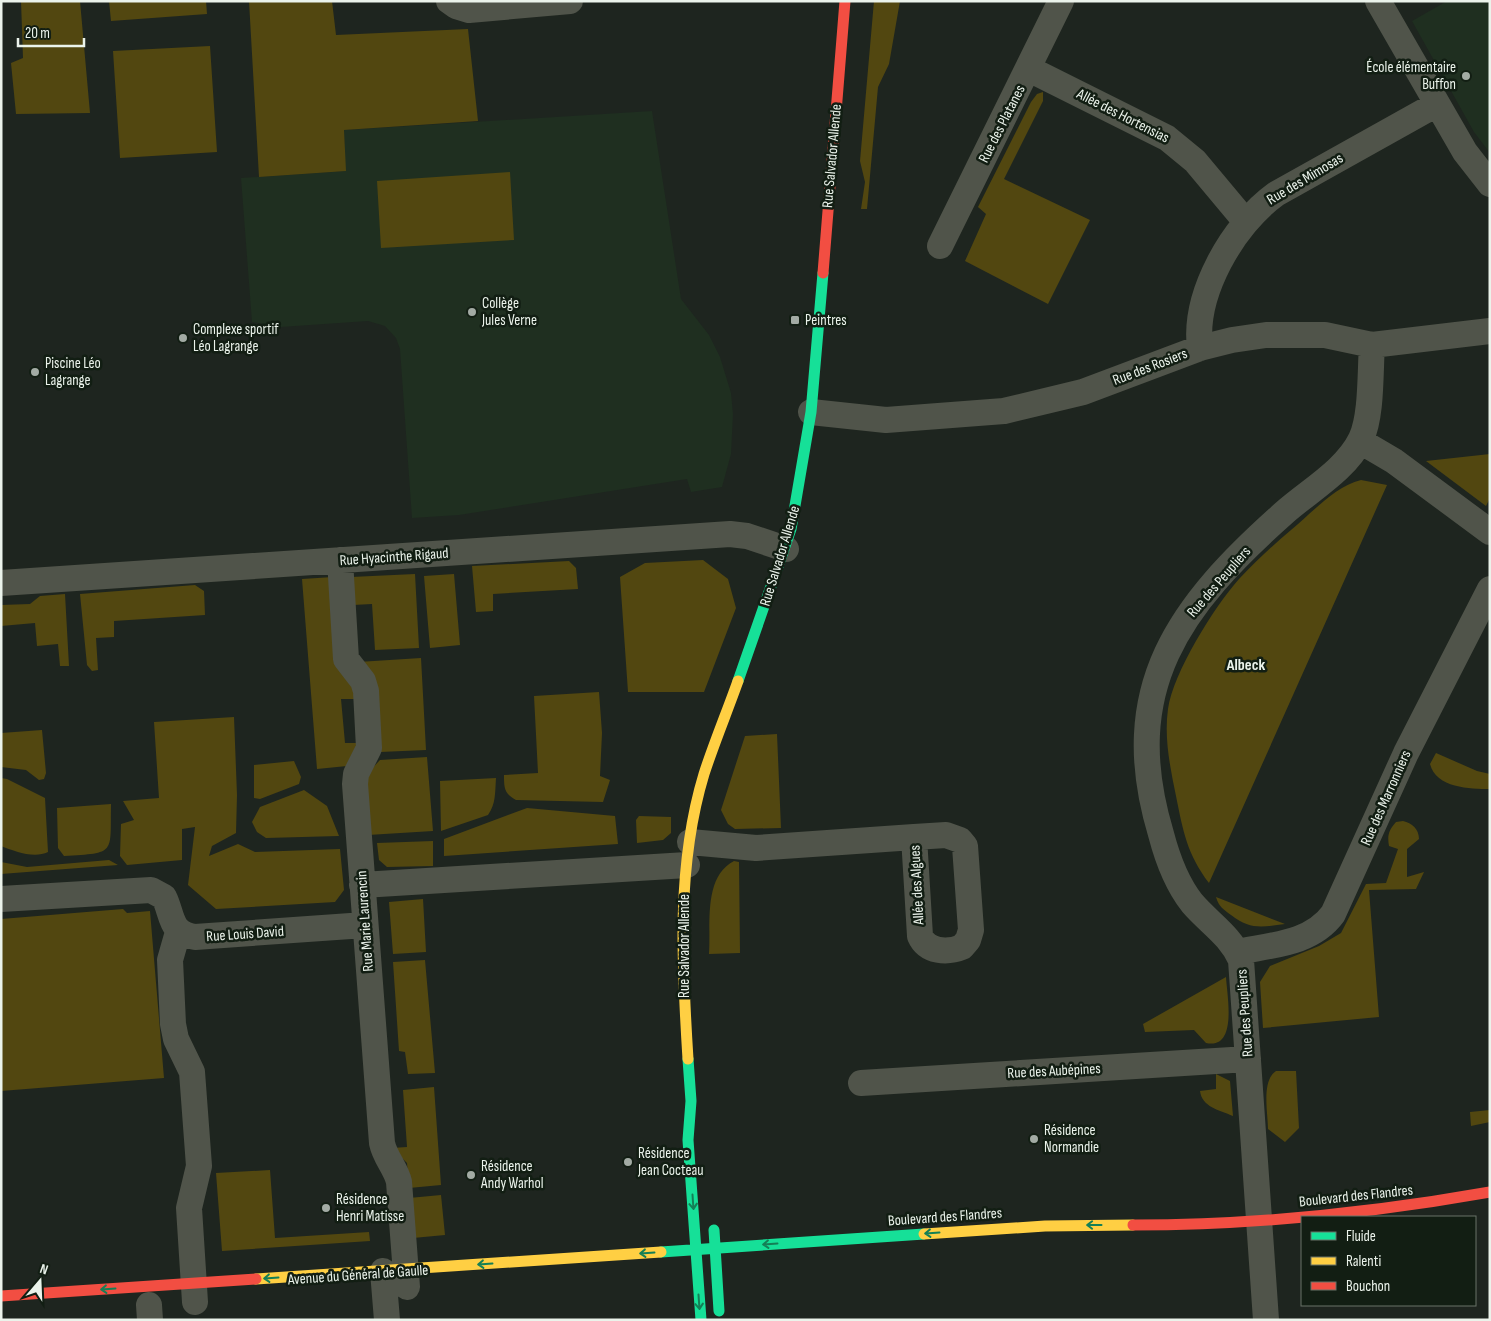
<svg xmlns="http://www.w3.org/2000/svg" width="1491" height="1321" font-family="'Sofia Sans Condensed',sans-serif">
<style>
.built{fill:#1f2f20}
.green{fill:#524710}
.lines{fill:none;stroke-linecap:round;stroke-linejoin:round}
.street{stroke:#50544a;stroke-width:26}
.fast{stroke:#16e098;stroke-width:11}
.slow{stroke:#ffcf43;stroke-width:11}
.jam{stroke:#f24e42;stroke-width:11}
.oneway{stroke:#147f56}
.poi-dot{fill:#a3aba4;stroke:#121e13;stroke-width:2}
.labels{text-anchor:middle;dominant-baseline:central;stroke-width:5;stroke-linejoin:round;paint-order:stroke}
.poi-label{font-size:15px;fill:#ebf3eb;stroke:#121e13;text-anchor:start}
.street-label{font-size:15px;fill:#ebf3eb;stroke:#121e13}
.neighbourhood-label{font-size:16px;font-weight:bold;fill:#ebf3eb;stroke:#121e13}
</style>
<rect width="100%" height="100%" fill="#1e251f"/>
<path class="built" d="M 1447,1 L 1490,1 L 1490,153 L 1474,132 L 1412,21 Z
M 652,111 L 681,299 L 709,335 L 720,357 L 731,393 L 733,414 L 731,454 L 722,487 L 691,492 L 687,479 L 459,515 L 412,518 L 400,349 L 396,338 L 385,326 L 368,321 L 281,327 L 252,322 L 241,178 L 345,171 L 344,130 Z"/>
<path class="green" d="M 21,1 L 80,1 L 90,113 L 16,114 L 11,63 L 23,58 Z
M 109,1 L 206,1 L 207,14 L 111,21 Z
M 249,1 L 332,1 L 336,35 L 468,29 L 478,121 L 344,130 L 346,171 L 259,177 Z
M 874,1 L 900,1 L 889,64 L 878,87 L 867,209 L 861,209 L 865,182 L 860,161 Z
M 210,46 L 217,152 L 120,158 L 113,51 Z
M 1043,92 L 1043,101 L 1004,179 L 1090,220 L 1048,304 L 965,261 L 986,214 L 978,207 L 1031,102 L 1037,94 Z
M 510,172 L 514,240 L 381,248 L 377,181 Z
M 1490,454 L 1490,498 L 1486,506 L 1426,461 Z
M 1361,480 L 1387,485 L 1209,883 C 1187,854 1183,831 1176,796 C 1170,767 1164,738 1168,709 C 1173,673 1214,607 1239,579 C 1255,562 1273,545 1291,530 C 1313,512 1334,487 1361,480 Z
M 703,560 L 728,579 L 736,608 L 704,692 L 628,692 L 620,577 L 645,563 Z
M 569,561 L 576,568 L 578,589 L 493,594 L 493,611 L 476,612 L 472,566 Z
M 415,574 L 419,648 L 375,650 L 372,604 L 353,605 L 351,577 Z
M 454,574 L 460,645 L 430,648 L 424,576 Z
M 333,577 L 357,699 L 341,699 L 345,743 L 360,743 L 347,766 L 317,769 L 302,579 Z
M 195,585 L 204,591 L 205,615 L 114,621 L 114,637 L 96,638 L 98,670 L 92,671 L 87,665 L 80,594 Z
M 65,594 L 69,666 L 60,666 L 58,644 L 37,646 L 35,623 L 1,626 L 1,605 L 30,604 L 40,596 Z
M 421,658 L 426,750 L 380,752 L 358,662 Z
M 599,692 L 602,733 L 600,776 L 610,780 L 603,802 L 516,800 C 504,794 504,787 504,775 L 538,773 L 534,696 Z
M 234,717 L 237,795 L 236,833 L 212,846 L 209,856 L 238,844 L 255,852 L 340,849 L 344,890 L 335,902 L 216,909 L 188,885 L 195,827 L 182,829 L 182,860 L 127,865 L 120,856 L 121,824 L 134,820 L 123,801 L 159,798 L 154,722 Z
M 42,730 L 46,773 L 44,779 L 39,780 L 26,770 L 1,767 L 1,733 Z
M 777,734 L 781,828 L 735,829 L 728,824 L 721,810 L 745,736 Z
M 1436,753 L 1477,771 L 1490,774 L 1490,789 C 1470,789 1436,788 1430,764 Z
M 427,757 L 433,831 L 368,835 L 364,777 L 380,760 Z
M 294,761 L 301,777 L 299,784 L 260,799 L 254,798 L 254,765 Z
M 1,778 L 7,779 L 45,798 L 48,852 C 34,859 14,851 1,846 Z
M 496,778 C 495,792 496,804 488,815 L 441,831 L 440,781 Z
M 304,790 L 327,806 L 339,836 L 266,838 L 257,832 L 252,822 L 260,807 Z
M 111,804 C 110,854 117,853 64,856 L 58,848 L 57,808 Z
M 527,808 L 615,816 L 618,844 L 444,856 L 444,839 Z
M 639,816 L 671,817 L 671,833 L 663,840 L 637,843 L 636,820 Z
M 1403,821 C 1412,823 1419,829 1419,839 L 1407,849 L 1407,877 L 1424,872 L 1416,889 L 1369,890 L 1379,1017 L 1263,1028 L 1260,982 L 1270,966 L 1319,946 L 1341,933 L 1366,884 L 1386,883 L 1398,849 L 1389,846 C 1387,835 1389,830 1396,822 Z
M 433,841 L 433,866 L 387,867 L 379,860 L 377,843 Z
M 109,860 L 118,865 L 1,874 L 1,862 L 27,867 Z
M 734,861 L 739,862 L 740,953 L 709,954 C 711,924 703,877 734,861 Z
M 1216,897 L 1285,924 C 1262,927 1250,930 1231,915 C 1223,909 1219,907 1216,897 Z
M 423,899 L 426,952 L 393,954 L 389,902 Z
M 123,909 L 127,913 L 150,911 L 164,1078 L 1,1091 L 1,919 Z
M 425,960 L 435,1073 L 408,1074 L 405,1052 L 399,1051 L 393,962 Z
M 1226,977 C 1227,995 1238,1050 1206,1043 L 1194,1030 L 1145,1032 L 1143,1024 Z
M 1276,1071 L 1296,1071 L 1299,1128 L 1285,1142 L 1268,1129 C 1268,1113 1261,1081 1276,1071 Z
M 1216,1074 L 1230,1081 L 1233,1116 C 1219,1110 1202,1107 1200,1091 L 1216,1089 Z
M 434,1087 L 441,1185 L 409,1188 L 407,1163 L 392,1148 L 407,1147 L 403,1090 Z
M 1490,1110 L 1490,1122 L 1471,1126 L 1470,1112 Z
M 270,1170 L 275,1238 L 369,1232 L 370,1241 L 222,1251 L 216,1173 Z
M 441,1195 L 445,1235 L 413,1238 L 409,1198 Z"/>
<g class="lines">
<path class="street" d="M 449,1 L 456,6 L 469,10 L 570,1
M 1378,1 L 1465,152 L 1490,184
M 1029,69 L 1167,138 L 1195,161 L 1246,222
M 940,246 L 1061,1
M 1200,348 C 1193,294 1233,225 1276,194 L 1437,104
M 811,412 L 886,420 L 1004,411 L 1083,392 L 1200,348 L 1232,340 L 1266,335 L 1325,335 L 1372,345 L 1490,331
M 1360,441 L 1394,461 L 1490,532
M 340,560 L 346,659 L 363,681 L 366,691 L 369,748 L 356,774 L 355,784 L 382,1143 C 385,1158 396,1168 399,1182 L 407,1287
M 1,583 L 730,534 L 747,536 L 786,549
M 946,835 L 960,840 L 965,846 L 971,930 L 968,940 L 962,947 C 947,953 927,952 920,936 L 914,837 Z
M 690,842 L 756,848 L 914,837
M 362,885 L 687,865
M 1,899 L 151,890 L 164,897 C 173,915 169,933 195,937 L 365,925
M 178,932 L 170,960 L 173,1024 L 176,1039 L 192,1072 L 199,1166 L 189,1208 L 195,1302
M 1237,952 C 1271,945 1311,944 1333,914 L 1406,753 L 1490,589
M 861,1083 L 1248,1059
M 383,1271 L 387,1320
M 149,1305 L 150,1320
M 1266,1320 L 1241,960 C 1230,935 1209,923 1192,903 C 1177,884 1167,857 1161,834 C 1117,688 1179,606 1285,512 C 1310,490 1346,470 1361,439 C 1372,415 1370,372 1372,345"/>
<path class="fast" d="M 738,681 L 791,529 L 811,412 L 823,273
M 688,1059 L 691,1101 L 688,1140 L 701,1320
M 714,1230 L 719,1311
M 661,1252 L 924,1234"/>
<path class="slow" d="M 688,1059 C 682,964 676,866 704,774 C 714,743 727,712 738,681
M 924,1234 L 1045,1226 L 1133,1225
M 256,1279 L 661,1252"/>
<path class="jam" d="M 823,273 L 845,1
M 1133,1225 C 1253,1225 1372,1213 1490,1192
M 1,1296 L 256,1279"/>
</g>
<defs><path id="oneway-shaft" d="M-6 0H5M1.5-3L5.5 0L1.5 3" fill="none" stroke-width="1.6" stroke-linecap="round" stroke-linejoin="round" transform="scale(1.25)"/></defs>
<g class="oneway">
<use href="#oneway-shaft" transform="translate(693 1202) rotate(86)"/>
<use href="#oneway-shaft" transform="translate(1094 1225) rotate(180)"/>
<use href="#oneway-shaft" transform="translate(932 1233) rotate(176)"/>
<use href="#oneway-shaft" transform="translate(770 1244) rotate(176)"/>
<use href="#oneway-shaft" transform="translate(647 1253) rotate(176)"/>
<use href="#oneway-shaft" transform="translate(485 1264) rotate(176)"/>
<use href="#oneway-shaft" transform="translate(271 1278) rotate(176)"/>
<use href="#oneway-shaft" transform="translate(108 1289) rotate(176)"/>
<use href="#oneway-shaft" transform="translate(699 1302) rotate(86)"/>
</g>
<g class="poi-dot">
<circle cx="1466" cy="76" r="5"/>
<circle cx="472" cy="312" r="5"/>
<rect x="790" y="315" width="10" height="10" rx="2.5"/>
<circle cx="183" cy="338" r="5"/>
<circle cx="35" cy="372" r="5"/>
<circle cx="1034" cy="1139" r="5"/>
<circle cx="628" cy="1162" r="5"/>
<circle cx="471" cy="1175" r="5"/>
<circle cx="326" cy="1208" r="5"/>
</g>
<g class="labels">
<g class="poi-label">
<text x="1456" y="67" text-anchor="end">École élémentaire<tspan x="1456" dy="17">Buffon</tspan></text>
<text x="482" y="303">Collège<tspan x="482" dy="17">Jules Verne</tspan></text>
<text x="805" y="320">Peintres</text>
<text x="193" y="329">Complexe sportif<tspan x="193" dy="17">Léo Lagrange</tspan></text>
<text x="45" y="363">Piscine Léo<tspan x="45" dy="17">Lagrange</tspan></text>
<text x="1044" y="1130">Résidence<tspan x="1044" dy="17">Normandie</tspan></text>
<text x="638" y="1153">Résidence<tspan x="638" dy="17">Jean Cocteau</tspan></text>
<text x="481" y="1166">Résidence<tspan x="481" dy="17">Andy Warhol</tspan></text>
<text x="336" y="1199">Résidence<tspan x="336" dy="17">Henri Matisse</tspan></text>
</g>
<g class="street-label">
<text transform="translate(1123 116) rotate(27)">Allée des Hortensias</text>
<text transform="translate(1002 124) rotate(-63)">Rue des Platanes</text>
<text transform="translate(832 156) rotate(-85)">Rue Salvador Allende</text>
<text transform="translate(1305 179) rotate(-31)">Rue des Mimosas</text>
<text transform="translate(1150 367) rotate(-21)">Rue des Rosiers</text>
<text transform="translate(780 556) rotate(-73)">Rue Salvador Allende</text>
<text transform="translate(394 557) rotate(-4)">Rue Hyacinthe Rigaud</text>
<text transform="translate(1219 582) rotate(-49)">Rue des Peupliers</text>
<text transform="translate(1386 798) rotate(-66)">Rue des Marronniers</text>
<text transform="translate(917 885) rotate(-93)">Allée des Algues</text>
<text transform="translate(365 921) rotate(-94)">Rue Marie Laurencin</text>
<text transform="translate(245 934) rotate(-4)">Rue Louis David</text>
<text transform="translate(684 946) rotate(-90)">Rue Salvador Allende</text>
<text transform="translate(1245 1013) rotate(-94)">Rue des Peupliers</text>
<text transform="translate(1054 1071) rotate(-3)">Rue des Aubépines</text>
<text transform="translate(1356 1196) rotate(-6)">Boulevard des Flandres</text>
<text transform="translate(945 1217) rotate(-4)">Boulevard des Flandres</text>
<text transform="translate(358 1275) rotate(-4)">Avenue du Général de Gaulle</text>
</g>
<g class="neighbourhood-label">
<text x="1246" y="665">Albeck</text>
</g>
</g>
<rect width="1491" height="1321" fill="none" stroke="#ebf3eb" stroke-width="5"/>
<rect x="1301" y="1216" width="175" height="90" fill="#121e13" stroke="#697369"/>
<rect x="1311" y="1232" width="25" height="8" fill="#16e098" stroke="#697369"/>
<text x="1346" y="1241" font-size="15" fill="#ebf3eb">Fluide</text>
<rect x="1311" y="1257" width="25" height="8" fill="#ffcf43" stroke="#697369"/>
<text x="1346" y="1266" font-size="15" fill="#ebf3eb">Ralenti</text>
<rect x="1311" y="1282" width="25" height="8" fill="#f24e42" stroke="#697369"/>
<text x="1346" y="1291" font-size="15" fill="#ebf3eb">Bouchon</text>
<g transform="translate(40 1281) rotate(19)" stroke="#121e13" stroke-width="4" paint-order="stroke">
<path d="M0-4L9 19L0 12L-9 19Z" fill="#ebf3eb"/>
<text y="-8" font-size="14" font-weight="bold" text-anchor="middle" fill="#ebf3eb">N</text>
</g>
<path d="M18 38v8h66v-8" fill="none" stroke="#ebf3eb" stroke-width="2.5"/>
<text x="25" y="38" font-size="15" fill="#ebf3eb" stroke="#121e13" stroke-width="4" paint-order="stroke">20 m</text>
</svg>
